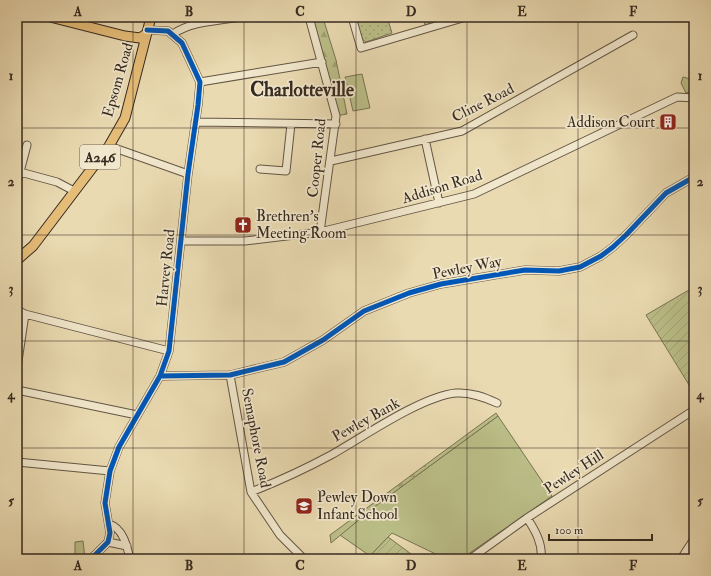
<svg xmlns="http://www.w3.org/2000/svg" width="711" height="576" font-family="'IM FELL Double Pica',serif">
<style>
.grass{fill:#bbbe88;stroke:#787454}
.forest{fill:url(#forest-firs);stroke:#787454}
.park{fill:url(#park-dots);stroke:#787454}
.garden{fill:url(#garden-furrows);stroke:#787454}
.lines{fill:none;stroke-linecap:round;stroke-linejoin:round}
.minor-casing{stroke:#635645;stroke-width:9}
.major-casing{stroke:#362a21;stroke-width:11}
.minor{stroke:#f1e7cc;stroke-width:7}
.major{stroke:#e5bd78;stroke-width:9}
.cycleway-casing{stroke:#f1e7cc;stroke-width:8}
.cycleway{stroke:#0057b8;stroke-width:5}
.grid{fill:none;stroke:#362a21;stroke-width:1;stroke-opacity:0.55}
.labels{text-anchor:middle;dominant-baseline:central;stroke-width:3.5;stroke-linejoin:round;paint-order:stroke}
.shield{fill:#f1e7cc;stroke:#6e6354;stroke-width:1}
.shield-label{font-size:14px;font-weight:bold;fill:#362a21}
.street-label{font-size:15px;fill:#362a21;stroke:#f1e7cc}
.poi-label{font-size:15px;fill:#362a21;stroke:#f1e7cc;text-anchor:start}
.district-label{font-size:19px;font-weight:bold;fill:#362a21;stroke:#f1e7cc}
.neatline{fill:none;stroke:#362a21;stroke-width:1.5}
.grid-label{font-size:13px;text-anchor:middle;font-weight:bold;fill:#362a21}
</style>
<defs>
<pattern id="forest-firs" width="22" height="20" patternUnits="userSpaceOnUse"><rect width="22" height="20" fill="#bbbe88"/><path d="M5 1l3.5 6h-7zM16 11l3.5 6h-7z" fill="#a1a375"/></pattern>
<pattern id="park-dots" width="8" height="8" patternUnits="userSpaceOnUse"><rect width="8" height="8" fill="#bbbe88"/><path d="M2 2h.1M6 6h.1" fill="none" stroke="#a1a375" stroke-width="1.8" stroke-linecap="round"/></pattern>
<pattern id="garden-furrows" width="10" height="10" patternUnits="userSpaceOnUse"><rect width="10" height="10" fill="#bbbe88"/><path d="M-1 1l2-2M0 10L10 0M9 11l2-2" fill="none" stroke="#a1a375"/></pattern>
</defs>
<rect width="100%" height="100%" fill="#eadab1"/>
<filter id="stains"><feTurbulence type="fractalNoise" baseFrequency=".005" numOctaves="4"/><feColorMatrix values="0 0 0 0 .2 0 0 0 0 .09 0 0 0 0 .02 0 0 0 .5 -.17"/></filter>
<radialGradient id="worn" r=".72"><stop offset=".6" stop-color="#630" stop-opacity="0"/><stop offset="1" stop-color="#630" stop-opacity=".3"/></radialGradient>
<path class="grass" d="M 362,74 L 370,108 L 353,111 L 345,77 Z
M 683,77 L 694,80 L 694,90 L 686,93 L 681,83 Z
M 498,416 L 552,496 L 461,559 L 446,559 L 392,533 L 370,556 L 340,535 L 378,504 Z
M 83,541 L 85,559 L 75,559 L 75,542 Z"/>
<path class="forest" d="M 309,17 L 323,18 L 336,60 L 347,114 L 336,116 Z
M 496,413 L 498,416 L 378,504 L 331,543 L 330,535 Z"/>
<path class="park" d="M 356,17 L 387,17 L 392,33 L 366,42 L 361,38 Z
M 423,17 L 451,17 L 425,25 Z"/>
<path class="garden" d="M 694,287 L 694,393 L 646,315 Z
M 388,537 L 418,559 L 373,559 L 370,556 Z"/>
<g class="lines">
<g class="minor-casing">
<path id="minor" d="M 309,17 L 336,116 L 320,232
M 352,17 L 361,48 L 466,17
M 173,34 C 192,21 218,21 240,17
M 200,82 L 322,62
M 195,122 L 336,124
M 425,139 L 439,203
M 109,146 L 188,174
M 331,161 L 462,131 L 633,35
M 260,169 L 286,171 L 291,124
M 20,172 L 57,182 L 74,191
M 17,183 L 27,145
M 181,241 L 245,241 L 320,232 L 474,194 L 677,97 L 694,98
M 17,310 L 25,314 L 169,351
M 17,368 L 25,314
M 230,375 L 251,492 L 280,535 L 304,559
M 160,376 L 230,375 L 284,362 L 323,340 L 364,311 L 409,293 L 441,284 L 525,270 L 559,271 L 580,267 L 601,256 L 613,247 L 626,235 L 666,193 L 694,177
M 17,390 L 137,415
M 17,462 L 110,471
M 251,492 C 279,481 305,469 331,455 C 363,437 422,396 456,393 C 471,392 484,397 497,403
M 527,518 C 535,530 543,544 541,559
M 109,524 C 123,528 127,546 130,559
M 108,542 L 127,546
M 91,559 L 108,542 L 110,533 L 105,503 L 110,471 L 119,447 L 160,376 L 169,351 L 188,174 L 198,105 L 200,82 L 182,43 L 168,31 L 147,30
M 470,559 L 527,518 L 694,410
M 681,559 L 694,539"/>
</g>
<g class="major-casing">
<path id="major" d="M 50,17 L 125,36 L 140,38 L 146,34
M 17,260 L 33,246 L 109,146 L 125,118 L 151,17"/>
</g>
<use href="#minor" class="minor"/>
<use href="#major" class="major"/>
<g class="cycleway-casing">
<path id="cycleway" d="M 160,376 L 230,375 L 284,362 L 323,340 L 364,311 L 409,293 L 441,284 L 525,270 L 559,271 L 580,267 L 601,256 L 613,247 L 626,235 L 666,193 L 694,177
M 91,559 L 108,542 L 110,533 L 105,503 L 110,471 L 119,447 L 160,376 L 169,351 L 188,174 L 198,105 L 200,82 L 182,43 L 168,31 L 147,30"/>
</g>
<use href="#cycleway" class="cycleway"/>
</g>
<path class="grid" d="M 133,17 L 133,559M 244,17 L 244,559M 356,17 L 356,559M 467,17 L 467,559M 578,17 L 578,559M 17,128 L 694,128M 17,235 L 694,235M 17,341 L 694,341M 17,448 L 694,448"/>
<defs>
<g id="building-square" transform="scale(0.9)"><rect x="-9" y="-9" width="18" height="18" rx="4" fill="#8f2418" stroke="#f1e7cc"/><path d="M-4-6H4V6H1V3H-1V6H-4ZM-2.5-4.3h1.7v1.8h-1.7ZM.8-4.3h1.7v1.8H.8ZM-2.5-1h1.7V.8h-1.7ZM.8-1h1.7V.8H.8Z" fill="#fff"/></g>
<g id="church-square" transform="scale(0.9)"><rect x="-9" y="-9" width="18" height="18" rx="4" fill="#8f2418" stroke="#f1e7cc"/><path d="M-1.2-6h2.4v3.5h3.3v2.4h-3.3V6h-2.4V-.1h-3.3v-2.4h3.3Z" fill="#fff"/></g>
<g id="school-square" transform="scale(0.9)"><rect x="-9" y="-9" width="18" height="18" rx="4" fill="#8f2418" stroke="#f1e7cc"/><path d="M0-5L7-2L0 1L-7-2ZM-4 1L0 2.5L4 1V4Q0 6-4 4Z" fill="#fff"/></g>
</defs>
<g fill-rule="evenodd">
<use href="#building-square" x="668" y="122"/>
<use href="#church-square" x="243" y="225"/>
<use href="#school-square" x="304" y="506"/>
</g>
<g class="labels">
<rect class="shield" x="80" y="145" width="40" height="24" rx="3"/>
<g class="shield-label">
<text x="100" y="157">A246</text>
</g>
<g class="street-label">
<text transform="translate(118 80) rotate(-74)">Epsom Road</text>
<text transform="translate(483 103) rotate(-27)">Cline Road</text>
<text transform="translate(317 158) rotate(-84)">Cooper Road</text>
<text transform="translate(442 187) rotate(-17)">Addison Road</text>
<text transform="translate(166 268) rotate(-84)">Harvey Road</text>
<text transform="translate(467 268) rotate(-11)">Pewley Way</text>
<text transform="translate(366 420) rotate(-29)">Pewley Bank</text>
<text transform="translate(256 438) rotate(79)">Semaphore Road</text>
<text transform="translate(574 472) rotate(-33)">Pewley Hill</text>
</g>
<g class="poi-label">
<text x="655" y="122" text-anchor="end">Addison Court</text>
<text x="256" y="216">Brethren's<tspan x="256" dy="17">Meeting Room</tspan></text>
<text x="317" y="497">Pewley Down<tspan x="317" dy="17">Infant School</tspan></text>
</g>
<g class="district-label">
<text x="302" y="90">Charlotteville</text>
</g>
</g>
<rect width="711" height="576" fill="none" stroke="#eadab1" stroke-width="44"/>
<path d="M549 534v6h103v-6" fill="none" stroke="#362a21" stroke-width="2"/>
<text x="555" y="534" font-size="12" fill="#362a21" stroke="#f1e7cc" stroke-width="3" paint-order="stroke">100 m</text>
<rect x="22" y="22" width="667" height="532" class="neatline"/>
<g class="grid-label">
<text x="78" y="16">A</text>
<text x="189" y="16">B</text>
<text x="300" y="16">C</text>
<text x="411" y="16">D</text>
<text x="522" y="16">E</text>
<text x="633" y="16">F</text>
<text x="11" y="80">1</text>
<text x="700" y="80">1</text>
<text x="11" y="186">2</text>
<text x="700" y="186">2</text>
<text x="11" y="293">3</text>
<text x="700" y="293">3</text>
<text x="11" y="399">4</text>
<text x="700" y="399">4</text>
<text x="11" y="505">5</text>
<text x="700" y="505">5</text>
<text x="78" y="570">A</text>
<text x="189" y="570">B</text>
<text x="300" y="570">C</text>
<text x="411" y="570">D</text>
<text x="522" y="570">E</text>
<text x="633" y="570">F</text>
</g>
<rect width="100%" height="100%" filter="url(#stains)"/>
<rect width="100%" height="100%" fill="url(#worn)"/>
</svg>
